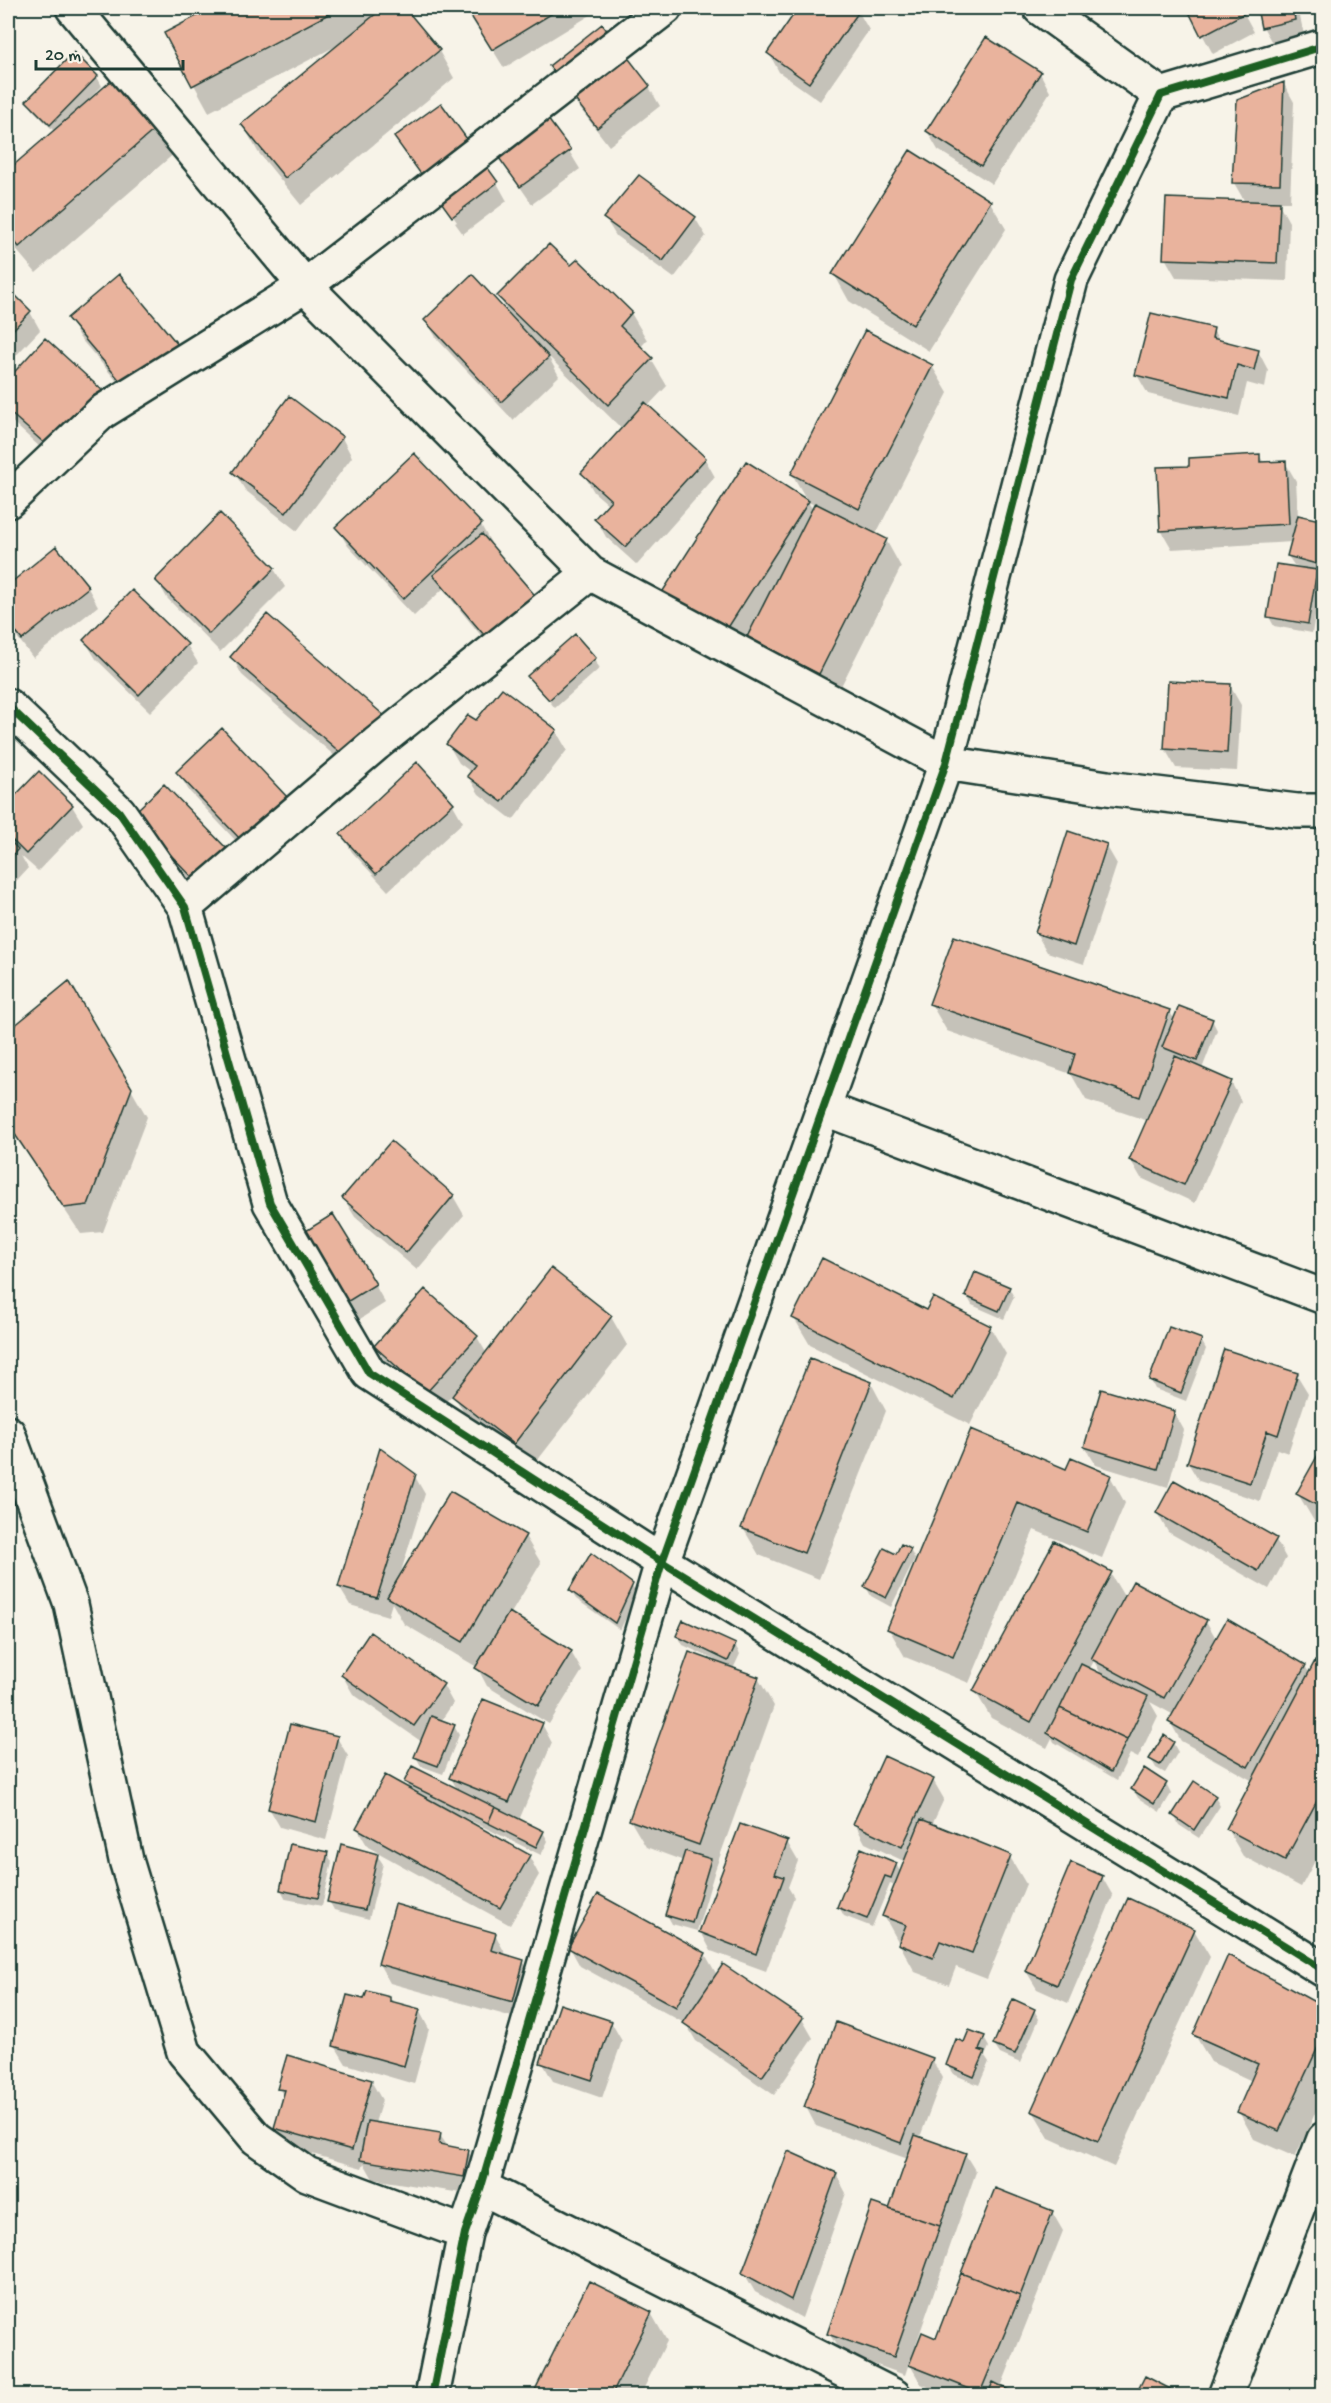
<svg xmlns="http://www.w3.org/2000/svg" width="1331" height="2403" font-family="'Gochi Hand',sans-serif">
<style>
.shadow{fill:#0003;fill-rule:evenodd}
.building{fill:#e9b39d;stroke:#1f3d34;stroke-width:1.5}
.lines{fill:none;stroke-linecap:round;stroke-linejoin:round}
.street-casing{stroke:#1f3d34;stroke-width:38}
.street{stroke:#f7f3e8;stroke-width:33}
.cycleway-casing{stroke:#f7f3e8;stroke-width:11}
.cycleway{stroke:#1b5e20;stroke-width:8}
</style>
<rect width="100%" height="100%" fill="#f7f3e8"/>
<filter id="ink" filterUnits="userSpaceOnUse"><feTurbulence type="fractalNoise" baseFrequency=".0167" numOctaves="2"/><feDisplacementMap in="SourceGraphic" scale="12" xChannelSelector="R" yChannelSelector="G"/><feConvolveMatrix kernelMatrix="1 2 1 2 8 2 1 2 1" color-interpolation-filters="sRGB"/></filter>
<g filter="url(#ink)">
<path class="shadow" d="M 215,8 L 407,8 L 404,9 L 439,51 L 454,78 L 301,205 L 258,152 L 243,125 L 340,44 L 209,112 L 166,33 Z
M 467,8 L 602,8 L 504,68 Z
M 800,8 L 853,8 L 858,11 L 869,30 L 820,101 L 779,72 L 769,53 Z
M 1188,8 L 1241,8 L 1254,32 L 1213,54 Z
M 1259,8 L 1298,8 L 1305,39 L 1274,46 L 1263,27 Z
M 602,26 L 649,87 L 660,106 L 609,146 L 562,85 Z
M 1040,73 L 1050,92 L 992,184 L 938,150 L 927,131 Z
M 119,76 L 176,152 L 36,273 L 8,240 L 8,172 L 55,132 L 33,110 L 28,101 L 97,77 L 102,86 L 90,98 L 92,100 Z
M 1284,84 L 1294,102 L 1290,202 L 1278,202 L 1289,222 L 1287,281 L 1176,277 L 1165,258 L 1245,202 L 1234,183 Z
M 396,138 L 497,183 L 507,201 L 463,234 L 455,223 L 457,222 L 408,154 L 405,154 Z
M 569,151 L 580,169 L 532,204 L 496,152 Z
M 990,202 L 1006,229 L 929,351 L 849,301 L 834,274 Z
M 605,218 L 695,218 L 706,236 L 674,278 L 616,236 Z
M 571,268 L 631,313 L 647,340 L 640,348 L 651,359 L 667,386 L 647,407 L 705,459 L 715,477 L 637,565 L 606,537 L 596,519 L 609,505 L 594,492 L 583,473 L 622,429 L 548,356 L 559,376 L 513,420 L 437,339 L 426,320 L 510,316 L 499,296 Z
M 8,290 L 30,312 L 40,330 L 8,364 Z
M 69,318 L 178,347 L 139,407 L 79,337 Z
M 1213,330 L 1220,342 L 1258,351 L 1268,370 L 1265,388 L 1247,383 L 1239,416 L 1148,394 L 1137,375 Z
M 45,340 L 63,468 L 8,418 L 8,381 Z
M 932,366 L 948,393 L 876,534 L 886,540 L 901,567 L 834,700 L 679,621 L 808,502 L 813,510 L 815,505 L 808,502 L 792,474 Z
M 342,438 L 352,457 L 297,531 L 245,490 L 234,472 Z
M 1259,455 L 1264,463 L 1285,462 L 1296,481 L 1298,516 L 1324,523 L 1324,573 L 1315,571 L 1321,581 L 1312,633 L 1274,626 L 1269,617 L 1301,570 L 1302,567 L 1294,565 L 1288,556 L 1292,542 L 1172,549 L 1161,530 L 1191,467 Z
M 481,525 L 491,543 L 490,545 L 501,660 L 443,589 L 414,616 L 348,546 L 337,528 Z
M 56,548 L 88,588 L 98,606 L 33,658 L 8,625 L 8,587 Z
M 274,569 L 285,587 L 220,652 L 167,598 L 157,580 Z
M 267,616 L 361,779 L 242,675 L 232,657 Z
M 575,636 L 600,668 L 555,708 L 529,676 Z
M 85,641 L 187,645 L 198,663 L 150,712 L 96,659 Z
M 1230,686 L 1241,705 L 1237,771 L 1176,768 L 1165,749 Z
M 477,722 L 556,731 L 567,750 L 513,820 L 479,794 L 468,776 L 471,772 L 459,763 L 448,744 Z
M 222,730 L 253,859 L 189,791 L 178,772 Z
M 39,773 L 72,806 L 83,824 L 38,871 L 21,856 L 28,868 L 8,890 L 8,805 Z
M 164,786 L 210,901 L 145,834 Z
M 452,803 L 463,822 L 388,891 L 352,852 L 341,834 Z
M 1106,845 L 1117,864 L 1084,964 L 1047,952 L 1036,933 Z
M 69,983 L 147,1117 L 103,1232 L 81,1234 L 8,1126 L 8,1033 Z
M 931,1004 L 1169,1011 L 1175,1020 L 1212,1020 L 1217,1030 L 1202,1069 L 1231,1082 L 1241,1101 L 1195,1203 L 1141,1178 L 1130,1159 L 1148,1121 L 1086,1100 L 1071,1074 L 947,1031 Z
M 453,1196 L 464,1215 L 417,1270 L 355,1217 L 344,1199 Z
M 306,1258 L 375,1285 L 385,1303 L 349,1326 Z
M 551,1270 L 611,1317 L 627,1345 L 530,1470 L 470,1423 L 453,1394 L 438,1411 L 387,1365 L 376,1346 L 425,1291 L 477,1337 L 487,1354 Z
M 1009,1288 L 1014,1297 L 1004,1319 L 972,1305 L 967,1296 Z
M 794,1318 L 990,1327 L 1006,1354 L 970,1425 L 810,1345 Z
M 1201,1340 L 1206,1349 L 1186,1401 L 1155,1389 L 1150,1379 Z
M 1297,1375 L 1308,1393 L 1288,1453 L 1277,1449 L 1260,1501 L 1199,1481 L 1188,1463 Z
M 871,1383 L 886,1411 L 819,1579 L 759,1555 L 743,1528 Z
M 1174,1412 L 1184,1430 L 1168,1487 L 1096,1465 L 1085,1447 Z
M 972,1431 L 1067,1471 L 1110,1476 L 1125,1503 L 1102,1558 L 1034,1530 L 969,1683 L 905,1657 L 889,1629 Z
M 1324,1447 L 1324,1526 L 1314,1521 L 1298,1494 Z
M 414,1475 L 425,1494 L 400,1575 L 525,1536 L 541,1563 L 510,1615 L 571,1652 L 582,1671 L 549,1724 L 487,1686 L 477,1667 L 404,1624 L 392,1603 L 388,1616 L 350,1605 L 339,1587 Z
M 1157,1513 L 1276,1540 L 1286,1558 L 1269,1589 L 1168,1532 Z
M 910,1550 L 915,1559 L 891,1607 L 871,1596 L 866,1587 L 896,1556 Z
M 1110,1573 L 1125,1598 L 1206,1621 L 1217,1640 L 1305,1666 L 1310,1674 L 1324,1667 L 1324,1844 L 1301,1887 L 1243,1856 L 1227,1829 L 1253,1781 L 1181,1741 L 1170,1722 L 1174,1715 L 1150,1702 L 1158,1716 L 1138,1758 L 1130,1754 L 1117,1780 L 1054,1742 L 1052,1738 L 1047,1748 L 991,1718 L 975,1691 ZM 1094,1661 L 1102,1676 L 1089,1670 Z
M 631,1585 L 637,1595 L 620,1630 L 576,1599 L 570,1590 Z
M 678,1636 L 735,1645 L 740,1654 L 733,1669 L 758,1678 L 774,1706 L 715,1870 L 697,1931 L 672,1924 L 667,1915 L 684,1861 L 646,1847 L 630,1820 L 715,1660 L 683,1645 Z
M 342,1675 L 443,1685 L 453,1703 L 441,1721 L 454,1726 L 459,1735 L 443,1774 L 421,1766 L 416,1757 L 422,1742 L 353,1694 Z
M 542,1724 L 552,1743 L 519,1820 L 543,1832 L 548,1841 L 541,1855 L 463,1817 L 462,1819 L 529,1856 L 539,1875 L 510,1925 L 368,1847 L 357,1828 L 410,1790 L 405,1782 L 458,1791 L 451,1778 Z
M 337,1738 L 348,1756 L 326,1840 L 280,1827 L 269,1808 Z
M 1173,1743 L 1178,1752 L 1165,1773 L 1156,1768 L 1151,1759 Z
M 933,1780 L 944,1799 L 932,1825 L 1010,1857 L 1026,1884 L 987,1979 L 956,1967 L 949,1985 L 915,1972 L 884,1916 L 896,1886 L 890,1884 L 872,1927 L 844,1916 L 839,1907 L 896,1864 L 901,1873 L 906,1862 L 865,1843 L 855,1824 Z
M 1166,1784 L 1171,1794 L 1160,1812 L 1138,1798 L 1133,1789 Z
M 1215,1797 L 1220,1806 L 1199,1838 L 1179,1825 L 1174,1815 Z
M 787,1842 L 798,1861 L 788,1887 L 794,1897 L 766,1971 L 711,1951 L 701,1932 Z
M 327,1853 L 332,1862 L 322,1906 L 286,1899 L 281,1890 Z
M 377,1855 L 383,1864 L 369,1919 L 334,1910 L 329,1901 Z
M 1102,1877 L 1113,1896 L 1068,2003 L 1037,1989 L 1026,1971 Z
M 1194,1930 L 1210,1957 L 1114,2167 L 1049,2138 L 1033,2111 Z
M 495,1934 L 505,1953 L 505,1956 L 523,1961 L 534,1980 L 523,2020 L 390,1983 L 379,1964 Z
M 570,1948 L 705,1954 L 717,1975 L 802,2019 L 813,2038 L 774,2095 L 696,2041 L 686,2024 L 580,1966 Z
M 389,1999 L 392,2003 L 419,2010 L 429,2029 L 414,2084 L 346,2064 L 335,2046 L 365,2001 Z
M 1324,2009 L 1324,2094 L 1295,2157 L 1254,2139 L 1239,2112 L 1252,2081 L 1211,2062 L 1195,2035 Z
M 1034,2010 L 1039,2019 L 1020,2063 L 1000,2054 L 994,2045 Z
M 611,2022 L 622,2041 L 602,2098 L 553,2081 L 542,2062 Z
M 984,2038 L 989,2047 L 985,2056 L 989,2062 L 979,2085 L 953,2074 L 947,2065 Z
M 932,2059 L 942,2078 L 920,2137 L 965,2154 L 976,2172 L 916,2344 L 937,2339 L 1052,2212 L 1063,2231 L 1001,2387 L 1018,2396 L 951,2396 L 921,2384 L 909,2363 L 905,2375 L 840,2352 L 829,2333 L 890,2210 L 908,2159 L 816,2126 L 806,2107 Z
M 371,2081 L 382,2100 L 375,2123 L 440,2135 L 448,2147 L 468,2151 L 479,2170 L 474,2195 L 373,2179 L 364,2163 L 362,2168 L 287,2147 L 276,2128 L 285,2098 L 279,2088 Z
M 836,2174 L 846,2193 L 802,2318 L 755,2292 L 744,2273 Z
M 589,2283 L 651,2313 L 667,2341 L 640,2396 L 534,2396 Z"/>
<path class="building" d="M 212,8 L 340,8 L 192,86 L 164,33 Z
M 383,8 L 405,8 L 440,50 L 285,178 L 241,124 Z
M 466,8 L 561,8 L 492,50 Z
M 798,8 L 856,8 L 860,10 L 809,83 L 767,53 Z
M 1187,8 L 1242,8 L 1245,13 L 1201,36 Z
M 1257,8 L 1293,8 L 1295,20 L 1261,28 Z
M 602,24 L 650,86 L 597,128 L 549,66 Z
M 986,37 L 1041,72 L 981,166 L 926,131 Z
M 74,52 L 98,76 L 50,125 L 26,101 Z
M 119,74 L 161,124 L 19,247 L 8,233 L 8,170 Z
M 1284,82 L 1280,184 L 1232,183 L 1237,100 Z
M 441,103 L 498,182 L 452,217 L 394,137 Z
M 545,115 L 571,150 L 520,187 L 494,151 Z
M 910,150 L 991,201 L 913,325 L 832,274 Z
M 639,175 L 696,217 L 663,261 L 603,218 Z
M 1166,198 L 1280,202 L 1277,263 L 1163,259 Z
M 549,244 L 571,265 L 578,259 L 632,312 L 620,326 L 653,358 L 608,405 L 497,296 Z
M 119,274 L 179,346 L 127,389 L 67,318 Z
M 472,274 L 549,357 L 501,402 L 424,320 Z
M 8,288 L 31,311 L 8,335 Z
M 1151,313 L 1214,328 L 1212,338 L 1259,350 L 1254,370 L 1237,365 L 1229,398 L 1135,375 Z
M 865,330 L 933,365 L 859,509 L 791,474 Z
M 45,338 L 104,392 L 52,450 L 8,411 L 8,379 Z
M 289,396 L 343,437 L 286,513 L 232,472 Z
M 645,402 L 706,458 L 625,547 L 594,519 L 611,500 L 581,473 Z
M 414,453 L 482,524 L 403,599 L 335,527 Z
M 1260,454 L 1260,462 L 1286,461 L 1289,524 L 1160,531 L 1157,467 L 1189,466 L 1189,458 Z
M 746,461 L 809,501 L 724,634 L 661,594 Z
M 815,503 L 887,539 L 819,674 L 747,637 Z
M 220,513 L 275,568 L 209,634 L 155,580 Z
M 1298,515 L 1324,521 L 1324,566 L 1287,556 Z
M 482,534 L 539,600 L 490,642 L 433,575 Z
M 56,546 L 89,587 L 22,640 L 8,622 L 8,585 Z
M 1276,564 L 1317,570 L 1308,624 L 1267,617 Z
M 132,590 L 188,644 L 139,695 L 83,640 Z
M 267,614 L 387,718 L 350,761 L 230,657 Z
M 575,634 L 596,658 L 549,700 L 527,676 Z
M 1168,681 L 1231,684 L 1227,753 L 1164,749 Z
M 502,688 L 557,730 L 502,802 L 467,776 L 475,766 L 446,744 L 468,715 L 476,720 Z
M 222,728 L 288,798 L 242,841 L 176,772 Z
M 417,762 L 454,803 L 376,874 L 340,834 Z
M 39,771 L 73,805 L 26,854 L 8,836 L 8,803 Z
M 164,784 L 231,853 L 198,883 L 132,815 Z
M 1068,831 L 1107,844 L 1074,946 L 1035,933 Z
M 8,839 L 18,849 L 8,860 Z
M 954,936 L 1170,1010 L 1140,1097 L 1069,1073 L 1075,1054 L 929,1004 Z
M 69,981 L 132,1088 L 88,1205 L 64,1208 L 8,1124 L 8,1031 Z
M 1179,1006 L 1213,1019 L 1197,1061 L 1162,1047 Z
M 1175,1056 L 1232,1081 L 1184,1185 L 1129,1160 Z
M 391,1141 L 454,1195 L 406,1253 L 342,1198 Z
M 333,1214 L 376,1284 L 337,1308 L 293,1239 Z
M 822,1258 L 926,1310 L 933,1297 L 991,1326 L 954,1399 L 792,1318 Z
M 551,1268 L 612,1316 L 514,1444 L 452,1396 Z
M 975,1272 L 1010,1287 L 999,1311 L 965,1296 Z
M 425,1289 L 478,1336 L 426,1393 L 374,1346 Z
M 1169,1327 L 1202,1339 L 1181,1393 L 1149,1380 Z
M 1224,1349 L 1298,1373 L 1278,1435 L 1267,1431 L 1250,1483 L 1187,1463 Z
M 810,1358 L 872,1382 L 804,1553 L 741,1528 Z
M 1101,1389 L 1175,1411 L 1158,1469 L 1084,1447 Z
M 971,1429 L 1066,1469 L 1071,1458 L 1111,1475 L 1087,1532 L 1018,1503 L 953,1657 L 887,1629 Z
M 1324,1444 L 1324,1509 L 1296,1494 Z
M 380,1448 L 416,1474 L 377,1598 L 338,1587 Z
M 1174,1480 L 1277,1538 L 1258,1571 L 1156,1513 Z
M 450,1491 L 526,1535 L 463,1642 L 387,1597 Z
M 1054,1541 L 1112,1572 L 1031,1722 L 973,1691 Z
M 901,1544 L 911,1549 L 886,1598 L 864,1587 L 884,1548 L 896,1554 Z
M 591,1553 L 633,1584 L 615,1623 L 569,1590 Z
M 1133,1581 L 1207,1620 L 1164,1698 L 1091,1659 Z
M 509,1612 L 572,1651 L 538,1706 L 475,1668 Z
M 1227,1619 L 1306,1665 L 1248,1767 L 1168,1722 Z
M 683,1620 L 736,1644 L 728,1661 L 676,1636 Z
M 370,1632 L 444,1684 L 414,1726 L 341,1675 Z
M 689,1652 L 759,1677 L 699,1845 L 629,1820 Z
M 1315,1661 L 1324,1665 L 1324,1788 L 1285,1860 L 1226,1829 Z
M 1081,1664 L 1148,1696 L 1127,1740 L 1060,1708 Z
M 483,1699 L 543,1723 L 509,1802 L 449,1778 Z
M 1060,1708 L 1127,1740 L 1111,1772 L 1047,1733 Z
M 431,1716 L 455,1725 L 438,1766 L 414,1757 Z
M 290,1724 L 338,1736 L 316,1822 L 268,1809 Z
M 1164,1735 L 1174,1742 L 1160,1765 L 1149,1759 Z
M 884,1756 L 934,1779 L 902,1847 L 853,1824 Z
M 412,1766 L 495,1807 L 488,1823 L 404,1782 Z
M 1144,1768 L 1167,1783 L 1154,1804 L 1131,1789 Z
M 385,1775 L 530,1855 L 500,1908 L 356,1828 Z
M 1194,1781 L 1216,1796 L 1194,1830 L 1172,1815 Z
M 495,1807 L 544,1831 L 536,1847 L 488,1823 Z
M 921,1819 L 1011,1855 L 972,1953 L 940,1941 L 933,1958 L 898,1944 L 906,1925 L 882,1916 Z
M 740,1824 L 788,1841 L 775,1874 L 784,1877 L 756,1954 L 699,1932 Z
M 290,1844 L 328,1852 L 318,1898 L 280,1890 Z
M 341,1844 L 378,1854 L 365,1910 L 327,1902 Z
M 861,1848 L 897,1863 L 891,1878 L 885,1876 L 867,1919 L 837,1907 Z
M 685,1851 L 711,1859 L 692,1923 L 665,1915 Z
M 1071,1862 L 1103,1876 L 1057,1985 L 1025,1971 Z
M 598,1894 L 706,1953 L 676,2007 L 568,1948 Z
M 1128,1898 L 1195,1929 L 1098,2141 L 1031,2111 Z
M 395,1904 L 496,1933 L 491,1950 L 524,1960 L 513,2002 L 378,1964 Z
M 1228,1955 L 1324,2007 L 1324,2034 L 1279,2131 L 1237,2112 L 1258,2064 L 1193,2035 Z
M 723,1964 L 803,2018 L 762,2077 L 683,2023 Z
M 367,1991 L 390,1997 L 390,2001 L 420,2009 L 404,2066 L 333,2046 L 347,1995 L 364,1999 Z
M 1013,1999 L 1035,2009 L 1015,2054 L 993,2045 Z
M 560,2004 L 612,2021 L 592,2080 L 540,2063 Z
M 836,2022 L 933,2058 L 901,2143 L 804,2107 Z
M 969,2030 L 985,2036 L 979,2050 L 985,2052 L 974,2077 L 946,2065 L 956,2039 L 964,2042 Z
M 287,2055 L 372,2080 L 352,2150 L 274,2128 L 285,2090 L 277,2089 Z
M 367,2121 L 441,2133 L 439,2144 L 469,2150 L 464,2177 L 360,2160 Z
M 915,2135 L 966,2153 L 940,2226 L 889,2209 Z
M 788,2151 L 837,2173 L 791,2300 L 742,2273 Z
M 995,2188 L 1053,2211 L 1020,2296 L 961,2273 Z
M 872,2203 L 940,2226 L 894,2357 L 827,2334 Z
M 961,2273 L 1020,2296 L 980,2393 L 909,2365 L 922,2332 L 936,2338 Z
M 589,2281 L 652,2312 L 611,2396 L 532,2396 Z
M 1145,2376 L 1180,2394 L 1180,2396 L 1135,2396 Z
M 993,2382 L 1021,2396 L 987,2396 Z"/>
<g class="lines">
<g class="street-casing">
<path id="street" d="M 73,8 L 305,286 L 590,573 L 946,763 L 1107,788 L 1297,811 L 1324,811
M 1040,8 L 1161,95
M 8,501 L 102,412 L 305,286 L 665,8
M 8,706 L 119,812 L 185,907 L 270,1203 L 369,1373 L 662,1562 L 1324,1970
M 185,907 L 376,744 L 590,573
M 823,1108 L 1324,1297
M 8,1433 L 71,1604 L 126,1860 L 184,2052 L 256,2138 L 307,2174 L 465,2233
M 481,2187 L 894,2396
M 432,2396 L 465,2233 L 481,2187 L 662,1562 L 946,763 L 1071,280 L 1161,95 L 1324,46
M 1225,2396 L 1324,2139"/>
</g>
<use href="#street" class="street"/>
<g class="cycleway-casing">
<path id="cycleway" d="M 8,706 L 119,812 L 185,907 L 270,1203 L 369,1373 L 662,1562 L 1324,1970
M 432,2396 L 465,2233 L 481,2187 L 662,1562 L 946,763 L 1071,280 L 1161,95 L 1324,46"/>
</g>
<use href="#cycleway" class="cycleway"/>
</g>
</g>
<rect width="1331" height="2403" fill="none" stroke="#f7f3e8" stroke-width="30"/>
<rect x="15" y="15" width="1301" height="2373" fill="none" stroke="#1f3d34" stroke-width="2" filter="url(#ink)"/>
<path d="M36 60v9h147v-9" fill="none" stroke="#1f3d34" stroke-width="3"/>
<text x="45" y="60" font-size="18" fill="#1f3d34" stroke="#f7f3e8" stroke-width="4.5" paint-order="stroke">20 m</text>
</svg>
